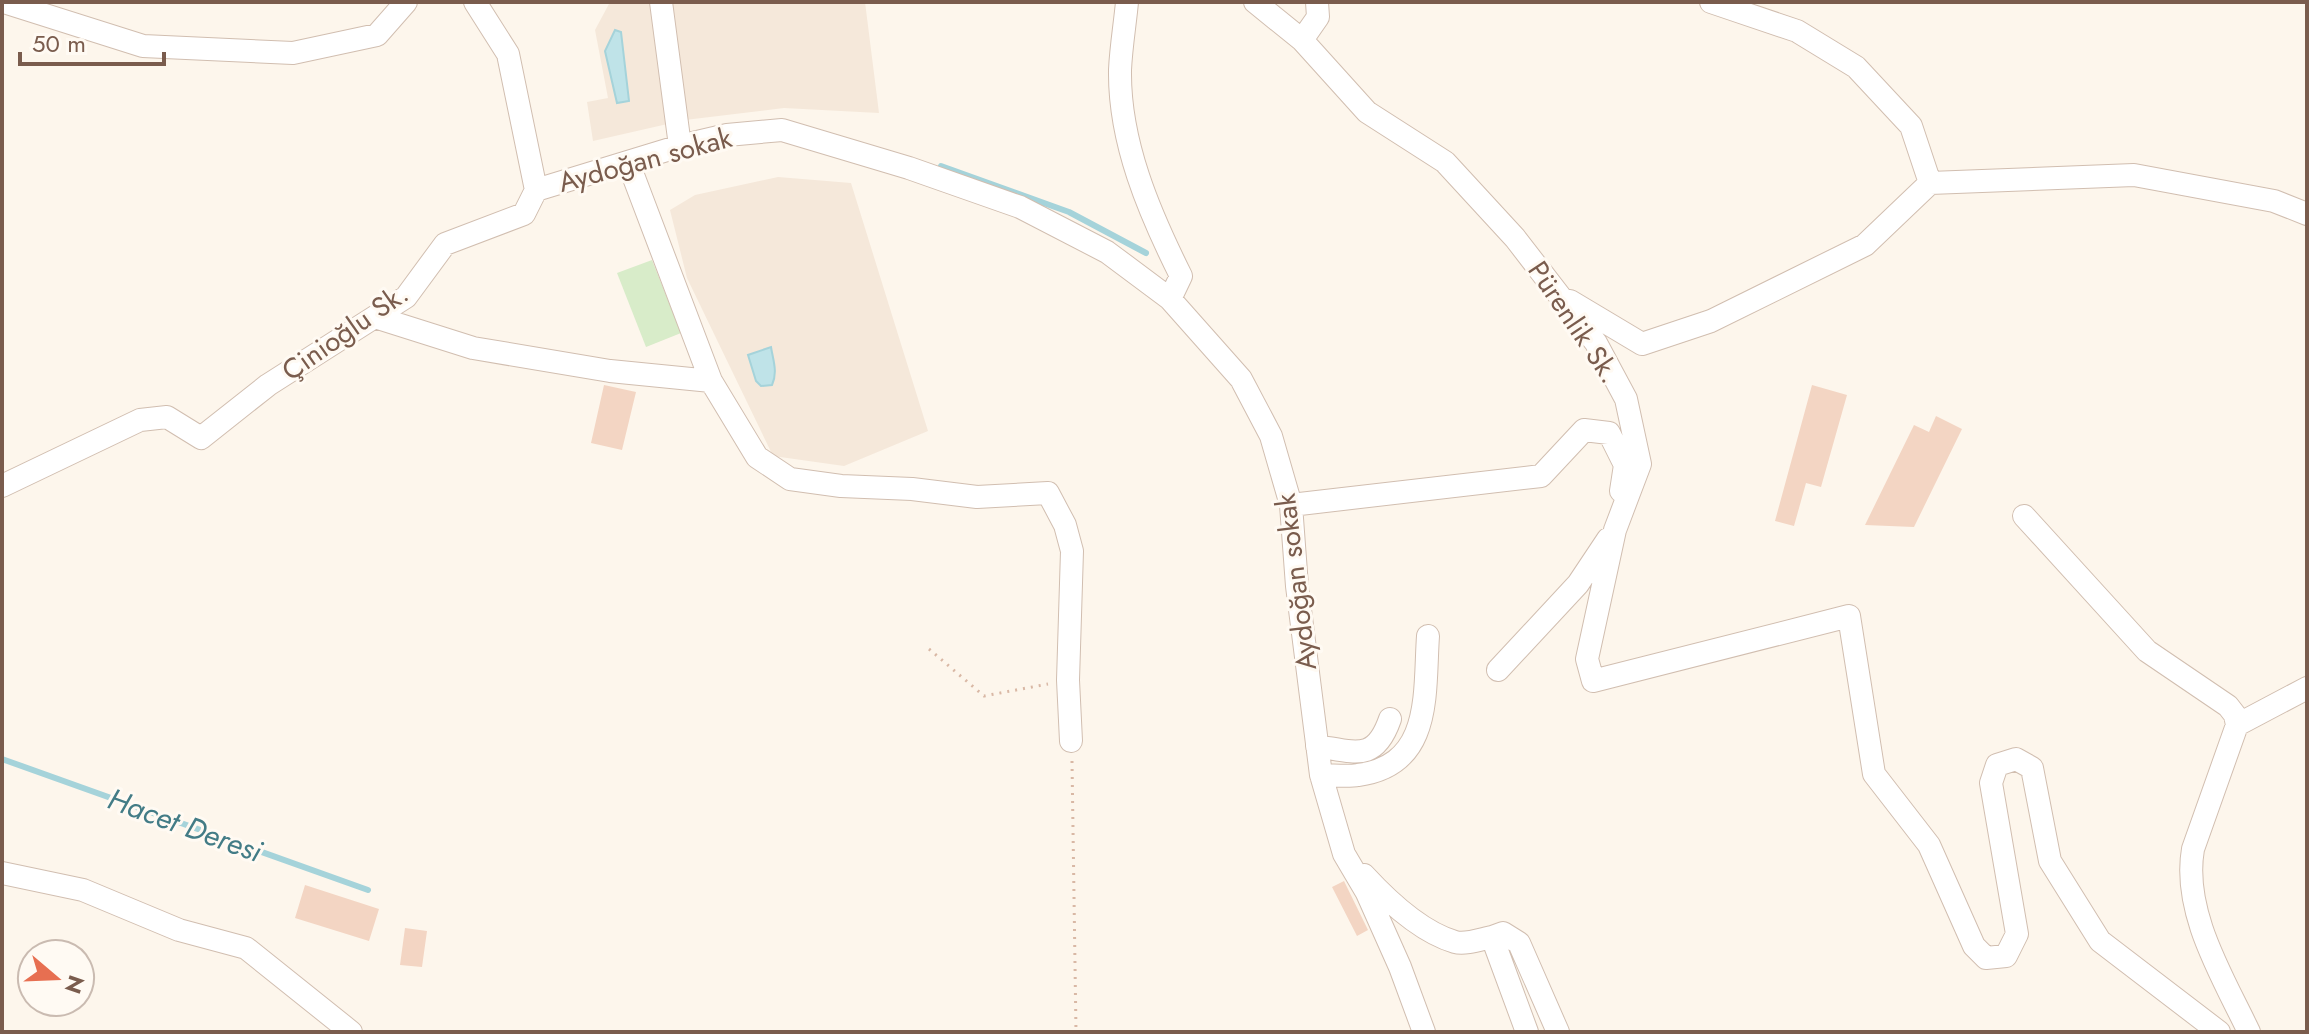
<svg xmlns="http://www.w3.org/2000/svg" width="2309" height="1034" font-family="Jost,sans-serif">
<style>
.residential{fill:#f5e8da}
.green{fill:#d8ecc9}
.water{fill:#bfe3e8;stroke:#a5d3da;stroke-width:2}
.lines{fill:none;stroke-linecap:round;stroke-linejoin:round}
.stream{stroke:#a5d3da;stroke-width:6}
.building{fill:#f3d5c3}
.minor-casing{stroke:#d1beb0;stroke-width:24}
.path{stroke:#d9b8a5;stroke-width:3;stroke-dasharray:2 6;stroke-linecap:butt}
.minor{stroke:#fff;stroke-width:22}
.labels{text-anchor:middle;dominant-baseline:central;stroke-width:6;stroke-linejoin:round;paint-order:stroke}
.street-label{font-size:28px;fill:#7a5c4d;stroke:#fffaf3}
.water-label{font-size:30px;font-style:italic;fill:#437c86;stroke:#fffaf3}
</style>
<rect width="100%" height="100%" fill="#fdf6ec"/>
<path class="residential" d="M 610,2 L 865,2 L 879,113 L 784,108 L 685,120 L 593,141 L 587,102 L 608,98 L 595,30 Z
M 778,177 L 851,183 L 928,431 L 844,466 L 773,456 L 687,278 L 670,210 L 695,195 Z"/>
<path class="green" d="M 652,260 L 681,333 L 646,347 L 617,273 Z"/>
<path class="water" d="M 615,30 L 621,32 L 629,101 L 617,103 L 605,51 Z
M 771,347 C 773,360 778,372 772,385 L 761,386 L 756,381 L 748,355 Z"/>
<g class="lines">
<path class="stream" d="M 941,166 L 1069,212 L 1146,253
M 2,759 L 368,890"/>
</g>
<path class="building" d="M 604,385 L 636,392 L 622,450 L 591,443 Z
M 1812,385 L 1847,395 L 1821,487 L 1806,483 L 1794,526 L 1775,521 Z
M 1936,416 L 1962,429 L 1914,527 L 1865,525 L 1914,425 L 1929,432 Z
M 1344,881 L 1368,930 L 1357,936 L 1332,887 Z
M 305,885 L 379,909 L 369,941 L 295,918 Z
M 405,928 L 427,931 L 422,967 L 400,965 Z"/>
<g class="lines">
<g class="minor-casing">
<path id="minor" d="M 4,2 L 143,46 L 293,53 L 377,35 L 406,2
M 661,2 L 680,146
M 1127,2 C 1125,24 1121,47 1120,70 C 1119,142 1149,212 1181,276 L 1170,299
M 1255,2 L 1302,40 L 1367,112 L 1445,162 L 1515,238 L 1596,343 L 1626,399 L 1640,464 L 1615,530 L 1587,659 L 1593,681 L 1849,616 L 1874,774 L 1929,845 L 1974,946 L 1986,958 L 2006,956 L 2017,934 L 1991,783 L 1997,765 L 2016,759 L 2032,768 L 2050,861 L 2100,941 L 2219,1032
M 1711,2 L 1797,31 L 1856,67 L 1911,126 L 1930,183
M 1302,40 L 1318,17 L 1317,2
M 628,162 L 711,381 L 757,457 L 790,479 L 841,486 L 912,489 L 977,497 L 1048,493 L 1065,525 L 1072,551 L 1068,680 L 1071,741
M 536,190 L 680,146 L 727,135 L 782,130 L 909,168 L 1020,207 L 1107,252 L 1170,299 L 1241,379 L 1271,436 L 1291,505 L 1297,586 L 1321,775 L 1344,854 L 1367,893 L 1400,967 L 1424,1032
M 1570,301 L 1642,344 L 1711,321 L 1865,245 L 1930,183 L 2134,175 L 2274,201 L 2307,214
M 375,317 L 473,348 L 610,371 L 711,381
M 2,486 L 140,420 L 167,417 L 201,438 L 268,385 L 406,297 L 445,244 L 524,214 L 536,190 L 508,54 L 475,2
M 1291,505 L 1541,476 L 1584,430 L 1609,433 L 1625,465 L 1621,491
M 2024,516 L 2147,651 L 2228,706 L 2235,715 L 2237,725 L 2193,849 C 2182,912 2223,977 2249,1032
M 1498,670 L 1578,584 L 1608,539
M 2237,725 L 2307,688
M 1317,746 C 1356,752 1375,762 1390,719
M 1321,775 C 1333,775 1347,777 1358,775 C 1433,765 1424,693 1428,636
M 2,873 L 83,890 L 179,930 L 246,948 L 351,1032
M 1364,875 C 1387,900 1421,932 1455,942 C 1465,945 1482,939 1492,937 L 1527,1032
M 1492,937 L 1503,933 L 1519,943 L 1558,1032"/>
</g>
<path class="path" d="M 929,649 L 984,696 L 1048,684
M 1072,761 L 1076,1032"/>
<use href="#minor" class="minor"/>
</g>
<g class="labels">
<g class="street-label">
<text transform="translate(645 160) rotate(-15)">Aydoğan sokak</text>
<text transform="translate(1574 322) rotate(56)">Pürenlik Sk.</text>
<text transform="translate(345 332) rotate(-35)">Çinioğlu Sk.</text>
<text transform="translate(1296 582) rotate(-97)">Aydoğan sokak</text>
</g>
<g class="water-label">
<text transform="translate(185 825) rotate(20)">Hacet Deresi</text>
</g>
</g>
<rect width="2309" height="1034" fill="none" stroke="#7a5c4d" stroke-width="8"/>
<g transform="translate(56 978) rotate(109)"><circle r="38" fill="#fffaf3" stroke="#cabbb1" stroke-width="2"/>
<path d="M0-6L14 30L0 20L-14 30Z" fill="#e76f51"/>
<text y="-12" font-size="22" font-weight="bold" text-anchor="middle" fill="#7a5c4d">N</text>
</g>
<path d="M20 52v12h144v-12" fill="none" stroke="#7a5c4d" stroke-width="4"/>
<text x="32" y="52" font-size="24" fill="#7a5c4d" stroke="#fffaf3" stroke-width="6" paint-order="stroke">50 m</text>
</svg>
